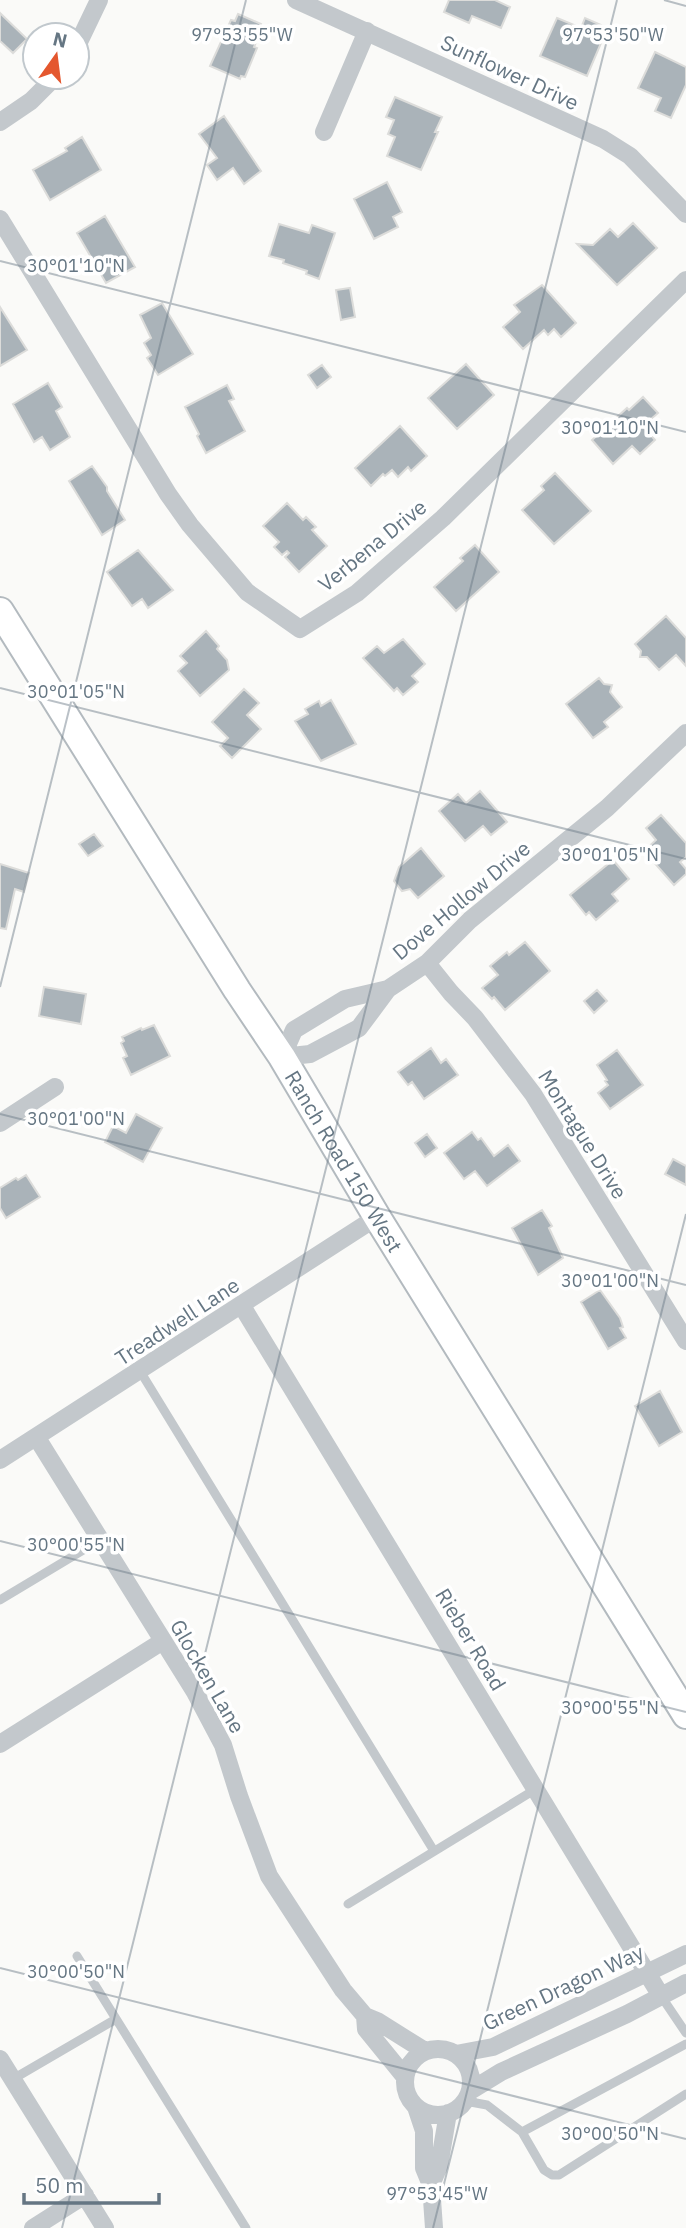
<svg xmlns="http://www.w3.org/2000/svg" width="686" height="2228" font-family="'IBM Plex Sans',sans-serif">
<style>
.building{fill:#aab3b9;stroke:#dcdcda;stroke-width:2}
.lines{fill:none;stroke-linecap:round;stroke-linejoin:round}
.secondary-casing{stroke:#b3babf;stroke-width:30}
.service{stroke:#c3c8cc;stroke-width:9}
.minor{stroke:#c3c8cc;stroke-width:18}
.secondary{stroke:#fff;stroke-width:26}
.ticks{fill:none;stroke:#657683;stroke-width:2;stroke-opacity:0.45}
.labels{text-anchor:middle;dominant-baseline:central;stroke-width:7;stroke-linejoin:round;paint-order:stroke}
.street-label{font-size:21px;fill:#657683;stroke:#fff}
.ticks-label{font-size:18px;text-anchor:middle;fill:#657683;stroke:#fff;stroke-width:7;stroke-linejoin:round;paint-order:stroke}
</style>
<rect width="100%" height="100%" fill="#fafaf8"/>
<path class="building" d="M 449,0 L 495,0 L 510,7 L 501,28 L 472,16 L 469,23 L 444,12 Z
M 0,13 L 27,39 L 13,53 L 0,41 Z
M 238,14 L 261,24 L 255,40 L 257,40 L 254,47 L 257,48 L 245,77 L 241,76 L 240,79 L 210,66 L 231,20 L 235,21 Z
M 557,18 L 581,28 L 585,18 L 601,25 L 597,33 L 604,36 L 587,76 L 540,56 Z
M 655,52 L 686,67 L 686,85 L 671,118 L 655,111 L 661,98 L 638,88 Z
M 395,97 L 442,117 L 435,132 L 438,132 L 421,170 L 387,156 L 395,137 L 388,134 L 394,120 L 386,117 Z
M 224,116 L 261,171 L 244,184 L 233,168 L 217,180 L 207,165 L 217,158 L 199,134 Z
M 82,137 L 101,170 L 50,200 L 33,170 L 67,151 L 65,148 Z
M 387,182 L 402,212 L 393,217 L 398,227 L 374,239 L 354,199 Z
M 105,216 L 135,267 L 106,283 L 77,233 Z
M 633,223 L 657,248 L 617,285 L 577,244 L 593,245 L 610,229 L 618,237 Z
M 279,224 L 309,233 L 312,225 L 335,233 L 319,279 L 306,274 L 307,271 L 283,263 L 284,260 L 269,256 Z
M 542,285 L 576,323 L 561,337 L 554,329 L 548,335 L 544,330 L 523,349 L 503,327 L 520,312 L 514,305 Z
M 350,288 L 355,317 L 341,320 L 336,290 Z
M 162,303 L 193,354 L 158,375 L 147,358 L 151,355 L 144,343 L 151,338 L 140,315 Z
M 0,307 L 27,350 L 0,366 Z
M 466,364 L 494,395 L 457,429 L 428,398 Z
M 322,365 L 331,377 L 317,388 L 308,375 Z
M 48,383 L 62,407 L 56,411 L 70,437 L 50,450 L 42,437 L 34,442 L 13,404 Z
M 227,385 L 234,399 L 229,401 L 245,431 L 206,453 L 197,436 L 199,434 L 185,407 Z
M 643,397 L 658,413 L 643,426 L 655,440 L 640,454 L 632,446 L 613,464 L 592,440 L 627,408 L 629,410 Z
M 400,426 L 427,456 L 411,471 L 408,467 L 398,477 L 392,470 L 385,476 L 383,474 L 371,486 L 355,468 Z
M 92,466 L 107,487 L 107,491 L 125,520 L 102,535 L 69,481 Z
M 555,473 L 591,511 L 554,544 L 522,510 L 544,490 L 541,486 Z
M 287,503 L 303,520 L 306,517 L 316,527 L 312,530 L 327,546 L 299,572 L 285,557 L 289,553 L 287,551 L 282,555 L 274,547 L 279,542 L 263,526 Z
M 475,545 L 499,572 L 456,611 L 434,587 L 463,561 L 460,558 Z
M 138,550 L 173,590 L 148,608 L 142,599 L 132,606 L 107,572 Z
M 666,616 L 686,638 L 686,666 L 676,655 L 659,670 L 647,657 L 640,657 L 641,651 L 635,644 Z
M 206,631 L 219,646 L 217,649 L 227,660 L 229,670 L 200,696 L 178,671 L 187,663 L 180,656 Z
M 403,639 L 425,664 L 412,676 L 418,682 L 403,695 L 397,688 L 394,691 L 363,658 L 377,646 L 384,653 Z
M 599,678 L 604,684 L 612,685 L 610,692 L 622,707 L 604,722 L 608,727 L 593,738 L 566,704 Z
M 244,689 L 259,703 L 247,715 L 261,729 L 232,758 L 220,746 L 228,738 L 212,722 Z
M 331,700 L 356,744 L 321,761 L 295,721 L 308,714 L 305,709 L 319,701 L 321,706 Z
M 480,791 L 507,822 L 491,835 L 483,826 L 465,841 L 439,811 L 458,794 L 466,803 Z
M 661,815 L 686,843 L 686,857 L 680,862 L 686,869 L 686,874 L 674,885 L 644,851 L 656,840 L 646,828 Z
M 94,834 L 103,846 L 88,856 L 79,844 Z
M 421,848 L 444,876 L 418,898 L 410,889 L 402,891 L 394,881 L 399,867 Z
M 613,860 L 629,879 L 612,894 L 618,901 L 596,920 L 589,912 L 586,915 L 570,895 Z
M 0,864 L 29,873 L 24,892 L 15,889 L 6,929 L 0,928 Z
M 525,942 L 550,971 L 505,1010 L 494,997 L 492,999 L 482,988 L 498,975 L 490,966 L 507,952 L 509,955 Z
M 44,987 L 86,994 L 81,1024 L 39,1016 Z
M 597,990 L 607,1001 L 594,1013 L 584,1001 Z
M 154,1025 L 170,1056 L 131,1075 L 123,1058 L 127,1056 L 121,1043 L 124,1041 L 122,1037 L 141,1028 L 142,1030 Z
M 431,1048 L 441,1063 L 446,1059 L 458,1075 L 424,1099 L 412,1082 L 408,1085 L 398,1072 Z
M 617,1050 L 643,1085 L 610,1109 L 598,1093 L 608,1085 L 605,1081 L 607,1080 L 597,1065 Z
M 136,1114 L 162,1128 L 143,1162 L 105,1142 L 113,1126 L 126,1133 Z
M 472,1132 L 478,1140 L 481,1138 L 494,1156 L 508,1145 L 520,1161 L 487,1186 L 475,1171 L 464,1179 L 444,1153 Z
M 427,1134 L 437,1148 L 425,1157 L 415,1143 Z
M 673,1159 L 686,1166 L 686,1185 L 665,1174 Z
M 26,1175 L 40,1197 L 6,1218 L 0,1208 L 0,1188 L 16,1178 L 18,1180 Z
M 542,1210 L 552,1226 L 549,1228 L 563,1258 L 538,1275 L 512,1228 Z
M 600,1290 L 620,1318 L 623,1327 L 620,1328 L 626,1338 L 608,1349 L 581,1302 Z
M 660,1391 L 682,1432 L 659,1446 L 635,1406 Z"/>
<g class="lines">
<g class="secondary-casing">
<g id="secondary">
<path id="s1" d="M 0,611 L 237,990 L 282,1057 L 377,1217 L 686,1715"/>
</g>
</g>
<path class="service" d="M 140,1371 L 434,1851
M 0,1600 L 100,1540
M 348,1904 L 536,1789
M 77,1956 L 246,2228
M 661,1996 L 686,2033
M 13,2079 L 116,2019
M 465,2101 L 487,2105 L 522,2132 L 544,2170 L 552,2175 L 559,2175 L 686,2094
M 522,2132 L 686,2044"/>
<path class="minor" d="M 296,0 L 603,139 L 630,156 L 686,214
M 77,46 L 99,0
M 0,122 L 31,101 L 55,77
M 324,132 L 367,31
M 0,219 L 168,494 L 190,525 L 247,592 L 300,629 L 357,593 L 443,518 L 686,280
M 427,963 L 451,993 L 475,1018 L 533,1094 L 686,1341
M 388,989 L 345,999 L 294,1030 L 282,1057 L 310,1054 L 359,1028 L 388,989 L 427,963 L 470,920 L 607,808 L 686,733
M 0,1123 L 55,1087
M 242,1306 L 661,1996
M 37,1438 L 195,1692 L 223,1745 L 239,1796 L 269,1876 L 343,1990 L 365,2016 L 377,2021 L 425,2051
M 0,1460 L 377,1217
M 0,1744 L 163,1641
M 365,2016 L 366,2029 L 405,2077
M405 2082a33 33 0 1 1 66 0a33 33 0 1 1-66 0Z
M 456,2054 L 493,2047 L 686,1954
M 0,2059 L 105,2228
M 470,2091 L 501,2072 L 627,2014 L 686,1983
M 416,2107 L 424,2131 L 424,2168 L 431,2185
M 33,2228 L 85,2195
M 434,2228 L 431,2185 L 439,2166 L 448,2113"/>
<use href="#secondary" class="secondary"/>
</g>
<path class="ticks" d="M 664,0 L 686,6M 0,261 L 686,432M 0,688 L 686,859M 0,987 L 246,0M 0,1114 L 686,1285M 0,1541 L 686,1712M 0,1968 L 686,2139M 62,2228 L 617,0M 433,2228 L 686,1214"/>
<g class="labels">
<g class="street-label">
<text transform="translate(510 72) rotate(25)">Sunflower Drive</text>
<text transform="translate(372 545) rotate(-39)">Verbena Drive</text>
<text transform="translate(461 900) rotate(-40)">Dove Hollow Drive</text>
<text transform="translate(583 1134) rotate(58)">Montague Drive</text>
<text stroke="none"><textPath href="#s1" startOffset="649">Ranch Road 150 West</textPath></text>
<text transform="translate(177 1321) rotate(-33)">Treadwell Lane</text>
<text transform="translate(471 1639) rotate(59)">Rieber Road</text>
<text transform="translate(208 1676) rotate(60)">Glocken Lane</text>
<text transform="translate(563 1987) rotate(-25)">Green Dragon Way</text>
</g>
</g>
<g class="ticks-label">
<text x="242" y="41">97°53'55"W</text>
<text x="613" y="41">97°53'50"W</text>
<text x="76" y="272">30°01'10"N</text>
<text x="610" y="434">30°01'10"N</text>
<text x="76" y="698">30°01'05"N</text>
<text x="610" y="861">30°01'05"N</text>
<text x="76" y="1125">30°01'00"N</text>
<text x="610" y="1287">30°01'00"N</text>
<text x="76" y="1551">30°00'55"N</text>
<text x="610" y="1714">30°00'55"N</text>
<text x="76" y="1978">30°00'50"N</text>
<text x="610" y="2140">30°00'50"N</text>
<text x="437" y="2200">97°53'45"W</text>
</g>
<g transform="translate(56 56) rotate(14)"><circle r="33" fill="#ffffff" stroke="#c1c8cd" stroke-width="2"/>
<path d="M0-5L12 26L0 18L-12 26Z" fill="#e4572e"/>
<text y="-10" font-size="19" font-weight="bold" text-anchor="middle" fill="#657683">N</text>
</g>
<path d="M24 2193v10h135v-10" fill="none" stroke="#657683" stroke-width="3.5"/>
<text x="35" y="2193" font-size="21" fill="#657683" stroke="#ffffff" stroke-width="5" paint-order="stroke">50 m</text>
</svg>
